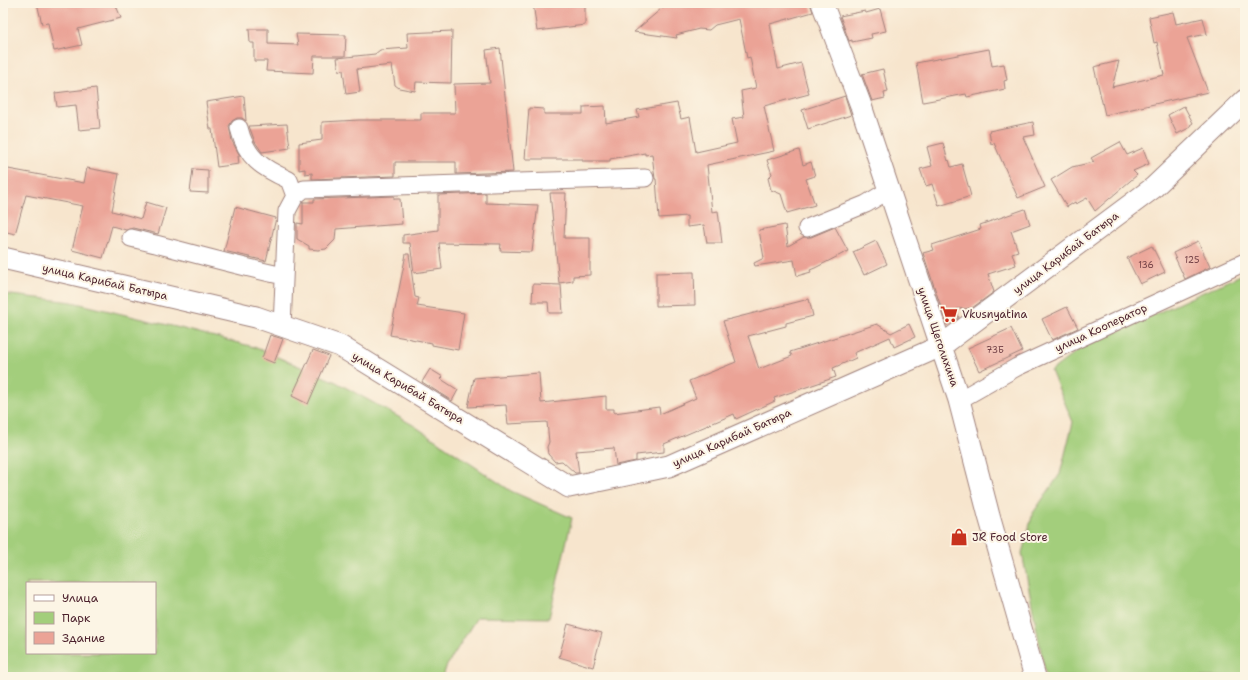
<svg xmlns="http://www.w3.org/2000/svg" width="1248" height="680" font-family="'Shantell Sans',sans-serif">
<style>
.green{fill:#a3ce7b;stroke:#767653;fill-rule:evenodd}
.building{fill:#eba396}
.lines{fill:none;stroke-linecap:round;stroke-linejoin:round}
.minor-casing{stroke:#a0827c;stroke-width:19}
.tertiary-casing{stroke:#a0827c;stroke-width:23}
.minor{stroke:#fff;stroke-width:17}
.tertiary{stroke:#fff;stroke-width:21}
.labels{text-anchor:middle;dominant-baseline:central;stroke-width:4;stroke-linejoin:round;paint-order:stroke}
.number-label{font-size:9px;fill:#724046}
.street-label{font-size:11px;fill:#4a1f2b;stroke:#fcf5e5}
.poi-label{font-size:11px;fill:#4a1f2b;stroke:#fcf5e5;text-anchor:start}
</style>
<rect width="100%" height="100%" fill="#fcf5e5"/>
<filter id="ink" filterUnits="userSpaceOnUse"><feTurbulence type="fractalNoise" baseFrequency=".025" numOctaves="2"/><feDisplacementMap in="SourceGraphic" scale="8" xChannelSelector="R" yChannelSelector="G"/><feConvolveMatrix kernelMatrix="1 2 1 2 8 2 1 2 1" color-interpolation-filters="sRGB"/></filter>
<filter id="wash" filterUnits="userSpaceOnUse"><feTurbulence type="fractalNoise" baseFrequency=".012" numOctaves="4" result="noise"/><feDisplacementMap in="SourceGraphic" scale="16" xChannelSelector="R" yChannelSelector="G"/><feGaussianBlur stdDeviation="0.9" result="paint"/><feColorMatrix in="noise" values="0 0 0 0 0 0 0 0 0 0 0 0 0 0 0 0 0 1.4 0 .05"/><feComposite in="paint" operator="in"/></filter>
<g filter="url(#wash)">
<rect width="100%" height="100%" fill="#f7e5cd"/>
<path class="green" d="M 1245,273 L 1245,677 L 1046,677 L 1022,553 L 1033,513 L 1060,474 L 1073,422 L 1051,371 L 1081,348 Z
M 3,294 L 72,302 L 180,328 L 254,347 L 336,382 L 413,425 L 511,491 L 572,518 L 549,618 L 477,617 L 446,667 L 443,677 L 3,677 ZM 27,583 L 155,583 L 155,653 L 27,653 Z"/>
<g id="blocks">
<path class="building" d="M 37,3 L 115,3 L 121,18 L 78,29 L 82,45 L 54,51 L 48,23 L 42,24 Z
M 533,3 L 585,3 L 585,25 L 537,31 Z
M 668,3 L 810,3 L 813,12 L 770,24 L 778,69 L 801,63 L 809,94 L 764,106 L 774,151 L 707,165 L 712,212 L 718,211 L 722,243 L 707,243 L 704,225 L 687,227 L 687,216 L 659,218 L 656,179 L 655,179 L 652,154 L 645,155 L 645,153 L 610,159 L 610,161 L 582,161 L 582,159 L 525,159 L 529,108 L 544,109 L 544,114 L 583,114 L 583,107 L 605,106 L 606,123 L 639,117 L 637,110 L 677,103 L 681,119 L 690,117 L 696,152 L 737,143 L 732,119 L 744,117 L 741,91 L 756,88 L 750,57 L 747,58 L 739,19 L 715,25 L 709,30 L 699,29 L 676,35 L 677,38 L 634,32 Z
M 880,9 L 886,31 L 871,34 L 872,38 L 852,42 L 852,40 L 849,41 L 840,16 L 865,11 L 866,13 Z
M 1173,12 L 1176,24 L 1203,18 L 1207,34 L 1187,38 L 1208,92 L 1105,115 L 1094,67 L 1119,61 L 1112,87 L 1164,75 L 1157,42 L 1154,43 L 1149,17 Z
M 249,29 L 268,29 L 268,44 L 298,45 L 296,34 L 346,35 L 345,56 L 314,56 L 313,73 L 266,71 L 267,61 L 254,61 L 254,43 L 250,43 Z
M 452,31 L 451,83 L 416,82 L 415,91 L 399,88 L 395,85 L 392,65 L 357,69 L 360,92 L 346,94 L 343,70 L 339,71 L 337,58 L 375,54 L 380,50 L 408,48 L 407,33 Z
M 500,48 L 513,172 L 456,174 L 456,162 L 395,162 L 395,176 L 312,179 L 312,173 L 305,174 L 305,169 L 299,170 L 299,143 L 322,140 L 322,122 L 359,120 L 421,120 L 421,113 L 455,113 L 454,84 L 490,83 L 486,50 Z
M 989,49 L 992,66 L 1004,64 L 1007,80 L 1004,81 L 1005,89 L 967,97 L 966,94 L 923,102 L 916,63 Z
M 883,69 L 888,92 L 884,93 L 885,98 L 872,101 L 862,74 Z
M 96,88 L 100,128 L 79,130 L 76,105 L 57,107 L 55,93 Z
M 244,96 L 246,121 L 242,118 L 237,118 L 232,121 L 229,126 L 232,141 L 240,156 L 238,156 L 239,164 L 217,167 L 212,129 L 210,129 L 206,102 Z
M 845,96 L 851,115 L 808,129 L 802,110 Z
M 1184,106 L 1193,123 L 1190,125 L 1191,127 L 1177,134 L 1168,115 Z
M 1033,122 L 1035,135 L 1023,137 L 1045,187 L 1018,198 L 994,143 L 991,144 L 989,131 Z
M 287,124 L 290,148 L 262,152 L 255,142 L 249,126 Z
M 1120,142 L 1127,155 L 1143,148 L 1149,164 L 1133,171 L 1137,175 L 1095,211 L 1087,198 L 1076,204 L 1075,202 L 1067,207 L 1051,180 L 1072,167 L 1094,162 L 1091,158 Z
M 943,143 L 948,161 L 949,160 L 951,167 L 962,164 L 971,196 L 939,206 L 932,184 L 926,186 L 920,169 L 932,166 L 927,147 Z
M 799,150 L 803,165 L 811,162 L 815,176 L 806,179 L 815,205 L 787,213 L 781,194 L 771,190 L 768,178 L 772,174 L 767,160 Z
M 3,168 L 84,183 L 87,168 L 119,174 L 112,211 L 141,219 L 146,202 L 166,208 L 158,234 L 133,228 L 126,230 L 112,226 L 103,258 L 72,250 L 83,206 L 26,195 L 15,234 L 3,231 Z
M 193,169 L 208,170 L 208,193 L 190,192 Z
M 486,193 L 486,203 L 538,205 L 532,252 L 500,251 L 501,244 L 439,243 L 442,269 L 414,273 L 410,243 L 403,243 L 403,235 L 438,230 L 438,195 Z
M 550,193 L 566,193 L 564,238 L 590,238 L 590,275 L 573,276 L 573,281 L 559,283 Z
M 394,196 L 394,199 L 400,199 L 402,224 L 336,229 L 335,240 L 326,249 L 318,250 L 309,249 L 309,246 L 297,239 L 297,223 L 303,224 L 303,202 L 314,202 L 314,199 Z
M 235,207 L 276,218 L 266,261 L 224,251 Z
M 1025,209 L 1030,224 L 1011,231 L 1018,251 L 1012,253 L 1016,265 L 988,274 L 994,292 L 972,308 L 957,309 L 959,318 L 947,325 L 923,253 L 934,250 L 932,245 L 981,229 L 980,225 Z
M 785,225 L 788,246 L 804,237 L 811,237 L 835,227 L 848,251 L 815,268 L 810,270 L 811,272 L 797,276 L 794,260 L 755,266 L 754,263 L 764,258 L 759,230 Z
M 876,241 L 887,264 L 864,275 L 853,252 Z
M 1198,241 L 1210,267 L 1185,279 L 1173,253 Z
M 1152,246 L 1165,272 L 1140,284 L 1127,258 Z
M 406,254 L 409,254 L 415,297 L 419,298 L 417,306 L 464,313 L 458,350 L 432,345 L 432,343 L 390,335 Z
M 694,272 L 695,305 L 656,306 L 656,273 Z
M 533,284 L 561,285 L 563,313 L 549,313 L 548,302 L 532,302 Z
M 809,299 L 813,316 L 786,323 L 786,326 L 748,336 L 759,369 L 792,356 L 790,352 L 877,324 L 891,333 L 909,324 L 915,337 L 894,347 L 890,337 L 854,353 L 856,358 L 833,368 L 836,377 L 774,398 L 775,401 L 736,419 L 734,414 L 664,444 L 664,452 L 636,455 L 636,461 L 616,465 L 614,448 L 576,451 L 579,473 L 575,473 L 562,461 L 555,462 L 548,454 L 547,447 L 549,442 L 547,422 L 508,424 L 506,405 L 468,407 L 474,378 L 539,373 L 541,403 L 606,396 L 606,409 L 614,409 L 614,413 L 659,407 L 660,414 L 696,398 L 689,381 L 736,362 L 723,321 Z
M 1067,307 L 1078,328 L 1052,340 L 1042,319 Z
M 1011,328 L 1022,351 L 979,371 L 968,348 Z
M 270,335 L 283,339 L 274,363 L 262,358 Z
M 313,350 L 329,356 L 308,404 L 292,396 Z
M 430,369 L 443,377 L 441,379 L 458,390 L 452,401 L 422,382 Z
M 568,624 L 602,633 L 593,667 L 559,657 Z"/>
</g>
</g>
<g filter="url(#ink)">
<use href="#blocks" fill-opacity="0" stroke="#a0827c" stroke-width="1"/>
<g class="lines">
<g class="minor-casing">
<path id="minor" d="M 239,128 C 246,158 262,168 289,180 L 295,196
M 807,228 L 866,204 L 889,190
M 131,238 C 182,250 232,265 284,276
M 282,327 L 287,211 L 295,196 L 304,189 L 645,178
M 959,400 L 1017,367 L 1245,262"/>
</g>
<g class="tertiary-casing">
<path id="tertiary" d="M 822,3 L 860,103 L 959,400 L 989,516 L 1035,677
M 3,258 L 256,317 L 340,346 L 569,487 L 669,466 L 941,346 L 1153,188 L 1245,100"/>
</g>
<use href="#minor" class="minor"/>
<use href="#tertiary" class="tertiary"/>
</g>
</g>
<defs>
<g id="supermarket-bare" transform="scale(1.38)"><path d="M-6-5.5h2.5l.6 2H6L4.5 2H-2.5L-4.4-4H-6ZM-1.5 3.2a1.3 1.3 0 1 0 .1 0ZM3 3.2a1.3 1.3 0 1 0 .1 0Z" fill="#c8321e" stroke="#fcf5e5" stroke-width="2.5" paint-order="stroke"/></g>
<g id="shop-bare" transform="scale(1.38)"><path d="M-5-2.5h2.3a2.7 3.5 0 0 1 5.4 0H5L5.5 6h-11ZM-1.5-2.5h3a1.5 2.3 0 0 0-3 0Z" fill="#c8321e" stroke="#fcf5e5" stroke-width="2.5" paint-order="stroke"/></g>
</defs>
<g fill-rule="evenodd">
<use href="#supermarket-bare" x="949" y="314"/>
<use href="#shop-bare" x="959" y="537"/>
</g>
<g class="labels">
<g class="number-label">
<text x="1192" y="260">125</text>
<text x="1146" y="265">136</text>
<text x="995" y="350">73Б</text>
</g>
<g class="street-label">
<text transform="translate(1066 253) rotate(-37)">улица Карибай Батыра</text>
<text transform="translate(105 282) rotate(13)">улица Карибай Батыра</text>
<text transform="translate(1101 328) rotate(-25)">улица Кооператор</text>
<text transform="translate(938 337) rotate(71)">улица Щеголихина</text>
<text transform="translate(408 388) rotate(31)">улица Карибай Батыра</text>
<text transform="translate(732 438) rotate(-24)">улица Карибай Батыра</text>
</g>
<g class="poi-label">
<text x="962" y="314">Vkusnyatina</text>
<text x="972" y="537">JR Food Store</text>
</g>
</g>
<rect width="1248" height="680" fill="none" stroke="#fcf5e5" stroke-width="16"/>
<rect x="26" y="582" width="130" height="72" fill="#fcf5e5" stroke="#b59f9b"/>
<rect x="34" y="595" width="20" height="6" fill="#ffffff" stroke="#b59f9b"/>
<text x="62" y="602" font-size="12" fill="#4a1f2b">Улица</text>
<rect x="34" y="612" width="20" height="12" fill="#a3ce7b" stroke="#b59f9b"/>
<text x="62" y="622" font-size="12" fill="#4a1f2b">Парк</text>
<rect x="34" y="632" width="20" height="12" fill="#eba396" stroke="#b59f9b"/>
<text x="62" y="642" font-size="12" fill="#4a1f2b">Здание</text>
</svg>
